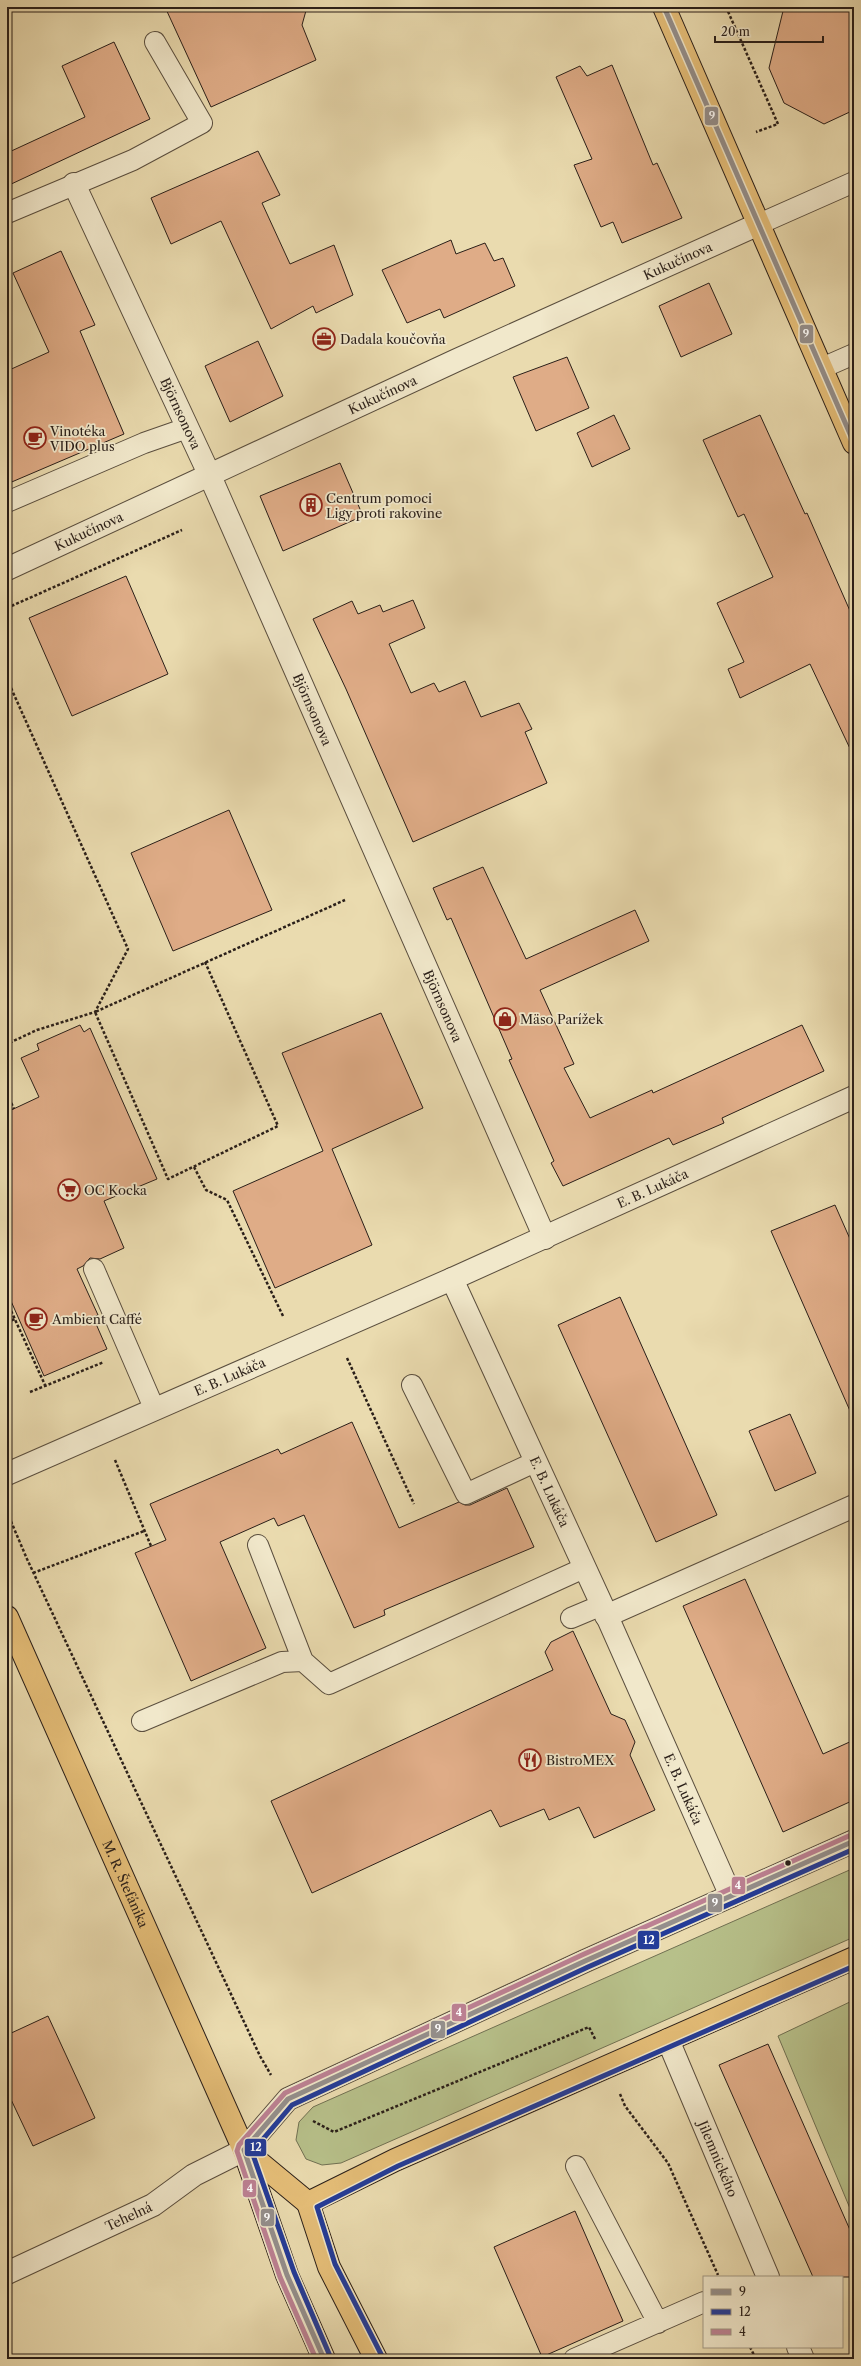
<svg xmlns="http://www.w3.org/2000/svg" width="861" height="2366" font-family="'Libre Caslon Text',serif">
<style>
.green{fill:#b7c08a;stroke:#707052}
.building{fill:#dfac87;stroke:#2a1f19}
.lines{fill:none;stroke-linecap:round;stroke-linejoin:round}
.lane-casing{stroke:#5a4e3e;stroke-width:22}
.street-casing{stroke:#5a4e3e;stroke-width:24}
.primary-casing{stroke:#2a1f19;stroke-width:24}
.path{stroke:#2a1f19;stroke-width:2.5;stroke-dasharray:3 2;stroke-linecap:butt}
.lane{stroke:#f1e8cb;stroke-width:20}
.street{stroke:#f1e8cb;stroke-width:22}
.primary{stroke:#e5be78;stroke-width:22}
.bus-1-casing{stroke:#f1e8cb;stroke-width:8}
.bus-2-casing{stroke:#f1e8cb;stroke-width:8}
.bus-3-casing{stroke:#f1e8cb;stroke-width:8}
.bus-1{stroke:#948f8c;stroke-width:5}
.bus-2{stroke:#243c98;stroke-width:5}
.bus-3{stroke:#bc8193;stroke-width:5}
.bus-dot{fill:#2a1f19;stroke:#f1e8cb;stroke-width:1.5}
.labels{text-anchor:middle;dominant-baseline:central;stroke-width:3.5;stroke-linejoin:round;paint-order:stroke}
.street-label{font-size:13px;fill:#2a1f19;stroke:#f1e8cb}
.poi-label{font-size:13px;fill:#2a1f19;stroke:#f1e8cb;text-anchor:start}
.line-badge{stroke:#f1e8cb;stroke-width:1.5}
.badge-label{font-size:11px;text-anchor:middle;font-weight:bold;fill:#fff}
</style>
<rect width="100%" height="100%" fill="#eadbaf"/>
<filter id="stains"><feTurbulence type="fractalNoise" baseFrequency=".005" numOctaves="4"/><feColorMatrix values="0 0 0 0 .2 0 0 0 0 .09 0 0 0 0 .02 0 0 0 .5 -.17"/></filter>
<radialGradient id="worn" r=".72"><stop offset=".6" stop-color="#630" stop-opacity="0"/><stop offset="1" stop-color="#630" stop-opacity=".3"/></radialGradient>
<path class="green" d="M 854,1868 L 854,1937 L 341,2163 L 322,2165 L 306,2159 L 296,2140 L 299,2122 L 313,2107 Z
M 854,2000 L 854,2218 L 778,2036 Z"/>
<path class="building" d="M 165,7 L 307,7 L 302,25 L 316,60 L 211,107 Z
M 784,7 L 854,7 L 854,110 L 824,124 L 784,103 L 769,68 Z
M 114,42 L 150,119 L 7,186 L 7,153 L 85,117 L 62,66 Z
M 612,65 L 653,165 L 657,163 L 682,218 L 622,243 L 613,222 L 601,227 L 574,165 L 592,159 L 556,77 L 580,66 L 587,76 Z
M 258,151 L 280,195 L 262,203 L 290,264 L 334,245 L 353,295 L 316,313 L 313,306 L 271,329 L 221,221 L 171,244 L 151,198 Z
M 451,240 L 456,254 L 485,243 L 494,261 L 503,258 L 515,286 L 444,318 L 440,309 L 407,323 L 382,270 Z
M 61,251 L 95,325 L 80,331 L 124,434 L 7,484 L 7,371 L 49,352 L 13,273 Z
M 709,283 L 732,334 L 681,357 L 659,306 Z
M 258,341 L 283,396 L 230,422 L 205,366 Z
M 567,357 L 589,408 L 536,431 L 513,377 Z
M 614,415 L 630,449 L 592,467 L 577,433 Z
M 760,415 L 805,514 L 807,513 L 854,620 L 854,757 L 810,664 L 740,698 L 728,669 L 744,662 L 717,603 L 773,577 L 744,514 L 738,517 L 703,440 Z
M 340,463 L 363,516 L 283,551 L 260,496 Z
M 126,576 L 168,674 L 72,716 L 29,618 Z
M 413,600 L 425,628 L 389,644 L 411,693 L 434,683 L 439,692 L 465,681 L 481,717 L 519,703 L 532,729 L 525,732 L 547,783 L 413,842 L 346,689 L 313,619 L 352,601 L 358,614 L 380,605 L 383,612 Z
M 229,810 L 272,910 L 173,951 L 131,853 Z
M 483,867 L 526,959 L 635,910 L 649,941 L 540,990 L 574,1064 L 564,1068 L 590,1118 L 652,1090 L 653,1093 L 802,1025 L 824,1071 L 722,1118 L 724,1123 L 673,1145 L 669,1138 L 563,1186 L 551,1163 L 554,1161 L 509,1060 L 512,1059 L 451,918 L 447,920 L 433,888 Z
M 381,1013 L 423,1108 L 332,1149 L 372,1245 L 275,1288 L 233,1191 L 323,1151 L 282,1053 Z
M 80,1025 L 84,1032 L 90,1028 L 157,1179 L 104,1201 L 124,1248 L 100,1259 L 90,1258 L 83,1266 L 77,1269 L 98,1315 L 93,1317 L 107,1349 L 44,1376 L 7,1292 L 7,1112 L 39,1097 L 21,1058 L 39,1050 L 37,1044 Z
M 835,1205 L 854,1248 L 854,1420 L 771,1231 Z
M 620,1297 L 717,1515 L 656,1542 L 558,1325 Z
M 790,1414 L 816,1473 L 775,1491 L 749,1431 Z
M 352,1422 L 399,1528 L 459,1502 L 465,1505 L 470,1505 L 507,1488 L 534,1547 L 384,1610 L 385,1615 L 354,1628 L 304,1515 L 278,1526 L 274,1518 L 220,1542 L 266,1648 L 191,1681 L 135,1553 L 166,1540 L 150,1504 L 278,1449 L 281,1454 Z
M 745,1579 L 823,1754 L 854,1740 L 854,1800 L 783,1832 L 683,1606 Z
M 573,1631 L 611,1714 L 625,1720 L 635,1742 L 630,1755 L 655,1810 L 594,1838 L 579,1807 L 549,1820 L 544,1809 L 500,1827 L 491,1810 L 312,1893 L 271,1801 L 553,1670 L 545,1652 L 551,1642 Z
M 48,2016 L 95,2118 L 33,2146 L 7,2091 L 7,2035 Z
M 768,2044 L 854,2239 L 854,2277 L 813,2277 L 719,2065 Z
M 575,2211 L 623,2321 L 542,2357 L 494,2247 Z"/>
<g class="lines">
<g class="lane-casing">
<path id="lane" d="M 7,213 L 133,160 L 202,123 L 155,42
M 759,224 L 854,182
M 822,368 L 854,354
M 7,502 L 144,443 L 187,428
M 94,1269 L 154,1408
M 412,1385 L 466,1494 L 535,1462
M 258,1545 L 303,1661 L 329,1684 L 584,1568
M 571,1618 L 602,1605
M 142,1721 L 282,1662 L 303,1661
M 576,2166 L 658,2323
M 574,2359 L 704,2302"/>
</g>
<g class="street-casing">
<g id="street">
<path id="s1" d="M 74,184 L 210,476 L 545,1238"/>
<path id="s2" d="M 7,569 L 457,360 L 759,224"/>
<path id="s3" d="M 452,1279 L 602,1605 L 731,1896"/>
<path id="s4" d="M 7,1474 L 452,1279 L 854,1097"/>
<path d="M 606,1616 L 854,1506"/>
<path id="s5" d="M 668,2040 L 768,2277"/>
<path id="s6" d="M 7,2273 L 153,2205 L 194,2175 L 244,2150 L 288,2099 L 585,1961 L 854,1841"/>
<path d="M 798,2347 L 803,2359"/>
</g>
</g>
<g class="primary-casing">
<g id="primary">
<path d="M 664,7 L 854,443"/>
<path id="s7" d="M 7,1617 L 244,2150 L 287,2275 L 324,2359"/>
<path d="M 244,2150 L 308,2203"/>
<path d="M 308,2203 L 395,2160 L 854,1958"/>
<path d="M 308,2203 L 329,2267 L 376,2359"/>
</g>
</g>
<path class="path" d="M 726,7 L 778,124 L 756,132
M 7,608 L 182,530
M 7,679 L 128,949 L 95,1012 L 37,1030 L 7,1044
M 205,962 L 278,1126 L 168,1179 L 95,1012 L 345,900
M 7,1094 L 14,1109
M 194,1167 L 206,1190 L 227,1200 L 283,1316
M 7,1302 L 45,1385
M 7,1322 L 15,1319
M 347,1358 L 414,1504
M 30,1392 L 104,1362
M 115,1460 L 151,1546
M 7,1512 L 27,1559 L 260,2056 L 271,2075
M 33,1573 L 144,1531
M 620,2094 L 625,2106 L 668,2163 L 718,2275
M 313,2121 L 334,2132 L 589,2027 L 595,2039
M 750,2347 L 756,2359"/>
<use href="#lane" class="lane"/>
<use href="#street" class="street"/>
<use href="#primary" class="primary"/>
<g class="bus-1-casing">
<path id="bus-1" d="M 664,7 L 854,443
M 324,2359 L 287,2275 L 244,2150 L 288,2099 L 585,1961 L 854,1841"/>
</g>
<g class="bus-2-casing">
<path id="bus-2" d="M 330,2356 L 294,2272 L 252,2152 L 292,2105 L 588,1967 L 854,1849
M 382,2356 L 335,2264 L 317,2207 L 398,2166 L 854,1966"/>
</g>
<g class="bus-3-casing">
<path id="bus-3" d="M 316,2359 L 280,2277 L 237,2151 L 239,2145 L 285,2093 L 582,1955 L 851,1835"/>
</g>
<use href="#bus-1" class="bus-1"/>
<use href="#bus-2" class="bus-2"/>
<use href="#bus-3" class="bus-3"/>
</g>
<defs>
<g id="office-ring" transform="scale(1.15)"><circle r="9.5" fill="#f1e8cb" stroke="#8f2418" stroke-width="1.5"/><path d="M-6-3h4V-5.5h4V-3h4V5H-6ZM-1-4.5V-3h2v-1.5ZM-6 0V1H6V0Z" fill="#8f2418"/></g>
<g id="cafe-ring" transform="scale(1.15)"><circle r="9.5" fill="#f1e8cb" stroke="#8f2418" stroke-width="1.5"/><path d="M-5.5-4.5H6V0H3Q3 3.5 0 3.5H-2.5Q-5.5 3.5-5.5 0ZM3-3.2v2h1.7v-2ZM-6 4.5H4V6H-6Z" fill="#8f2418"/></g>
<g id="building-ring" transform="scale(1.15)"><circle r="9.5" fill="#f1e8cb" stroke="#8f2418" stroke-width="1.5"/><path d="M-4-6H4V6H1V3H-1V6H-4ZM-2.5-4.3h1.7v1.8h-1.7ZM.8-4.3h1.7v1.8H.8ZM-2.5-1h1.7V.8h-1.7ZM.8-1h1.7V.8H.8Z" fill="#8f2418"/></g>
<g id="shop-ring" transform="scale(1.15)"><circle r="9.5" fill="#f1e8cb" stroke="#8f2418" stroke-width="1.5"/><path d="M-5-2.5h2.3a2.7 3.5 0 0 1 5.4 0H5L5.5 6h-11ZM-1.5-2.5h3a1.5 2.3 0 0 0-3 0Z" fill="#8f2418"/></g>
<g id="supermarket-ring" transform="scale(1.15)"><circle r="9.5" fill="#f1e8cb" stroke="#8f2418" stroke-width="1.5"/><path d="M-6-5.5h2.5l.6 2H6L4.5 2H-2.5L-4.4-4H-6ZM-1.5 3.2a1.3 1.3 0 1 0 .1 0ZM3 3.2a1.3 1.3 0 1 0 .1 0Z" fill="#8f2418"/></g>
<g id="restaurant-ring" transform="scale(1.15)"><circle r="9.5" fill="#f1e8cb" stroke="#8f2418" stroke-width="1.5"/><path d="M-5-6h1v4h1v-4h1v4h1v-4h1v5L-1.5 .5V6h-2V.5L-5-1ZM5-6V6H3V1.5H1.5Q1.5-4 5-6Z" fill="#8f2418"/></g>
</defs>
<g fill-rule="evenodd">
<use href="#office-ring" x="324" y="339"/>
<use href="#cafe-ring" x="35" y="438"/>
<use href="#building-ring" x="311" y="505"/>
<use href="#shop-ring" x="505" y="1019"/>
<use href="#supermarket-ring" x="69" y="1190"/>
<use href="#cafe-ring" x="36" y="1319"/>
<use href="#restaurant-ring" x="530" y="1760"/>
</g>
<circle class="bus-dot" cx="788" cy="1863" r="3.5"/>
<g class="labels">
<g class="street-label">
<text stroke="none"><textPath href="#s2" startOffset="738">Kukučínova</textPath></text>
<text stroke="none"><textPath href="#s2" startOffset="414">Kukučínova</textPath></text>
<text stroke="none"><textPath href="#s1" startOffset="253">Björnsonova</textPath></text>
<text stroke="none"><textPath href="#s2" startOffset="90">Kukučínova</textPath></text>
<text stroke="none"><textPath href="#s1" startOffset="577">Björnsonova</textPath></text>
<text stroke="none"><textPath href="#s1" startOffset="901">Björnsonova</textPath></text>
<text stroke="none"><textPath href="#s4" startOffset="706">E. B. Lukáča</textPath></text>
<text stroke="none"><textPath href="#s4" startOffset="243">E. B. Lukáča</textPath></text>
<text stroke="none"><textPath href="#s3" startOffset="234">E. B. Lukáča</textPath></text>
<text stroke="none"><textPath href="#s3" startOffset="560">E. B. Lukáča</textPath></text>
<text stroke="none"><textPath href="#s7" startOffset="292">M. R. Štefánika</textPath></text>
<text stroke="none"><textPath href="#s5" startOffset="129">Jilemnického</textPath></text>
<text stroke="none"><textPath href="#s6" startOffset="134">Tehelná</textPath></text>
</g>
<g class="poi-label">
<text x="340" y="339">Dadala koučovňa</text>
<text x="50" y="431">Vinotéka<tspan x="50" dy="15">VIDO plus</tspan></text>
<text x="326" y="498">Centrum pomoci<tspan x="326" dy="15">Ligy proti rakovine</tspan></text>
<text x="520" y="1019">Mäso Parížek</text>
<text x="84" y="1190">OC Kocka</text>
<text x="52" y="1319">Ambient Caffé</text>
<text x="546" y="1760">BistroMEX</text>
</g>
</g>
<g class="line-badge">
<rect x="704" y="106" width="15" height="20" rx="4" fill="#948f8c"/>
<rect x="799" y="324" width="15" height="20" rx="4" fill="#948f8c"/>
<rect x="731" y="1876" width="15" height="19" rx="4" fill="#bc8193"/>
<rect x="707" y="1893" width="16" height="20" rx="4" fill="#948f8c"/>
<rect x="637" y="1930" width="23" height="20" rx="4" fill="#243c98"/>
<rect x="451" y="2003" width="16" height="19" rx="4" fill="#bc8193"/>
<rect x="430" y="2020" width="16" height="19" rx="4" fill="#948f8c"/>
<rect x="244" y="2138" width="23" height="19" rx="4" fill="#243c98"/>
<rect x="242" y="2179" width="15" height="19" rx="4" fill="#bc8193"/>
<rect x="260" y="2208" width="15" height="19" rx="4" fill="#948f8c"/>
</g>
<g class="badge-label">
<text x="712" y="120">9</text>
<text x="806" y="338">9</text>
<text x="738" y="1889">4</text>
<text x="715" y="1907">9</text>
<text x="649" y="1944">12</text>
<text x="459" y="2016">4</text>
<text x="438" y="2033">9</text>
<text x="256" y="2151">12</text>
<text x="250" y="2192">4</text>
<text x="267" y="2222">9</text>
</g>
<rect width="861" height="2366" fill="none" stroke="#eadbaf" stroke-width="24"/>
<rect x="8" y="8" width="845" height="2350" fill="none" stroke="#2a1f19" stroke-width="2"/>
<rect x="12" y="12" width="837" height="2342" fill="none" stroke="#2a1f19"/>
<rect x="703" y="2276" width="140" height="72" fill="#f1e8cb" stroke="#a19884"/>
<rect x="711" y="2289" width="20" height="6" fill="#948f8c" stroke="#a19884"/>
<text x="739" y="2296" font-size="12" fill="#2a1f19">9</text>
<rect x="711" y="2309" width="20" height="6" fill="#243c98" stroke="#a19884"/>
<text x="739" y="2316" font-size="12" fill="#2a1f19">12</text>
<rect x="711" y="2329" width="20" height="6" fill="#bc8193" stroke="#a19884"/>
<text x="739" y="2336" font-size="12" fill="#2a1f19">4</text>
<path d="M715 36v6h108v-6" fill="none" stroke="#2a1f19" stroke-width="2"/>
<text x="721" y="36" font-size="12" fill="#2a1f19" stroke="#f1e8cb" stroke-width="3" paint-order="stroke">20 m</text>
<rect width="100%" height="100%" filter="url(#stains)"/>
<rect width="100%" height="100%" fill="url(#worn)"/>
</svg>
